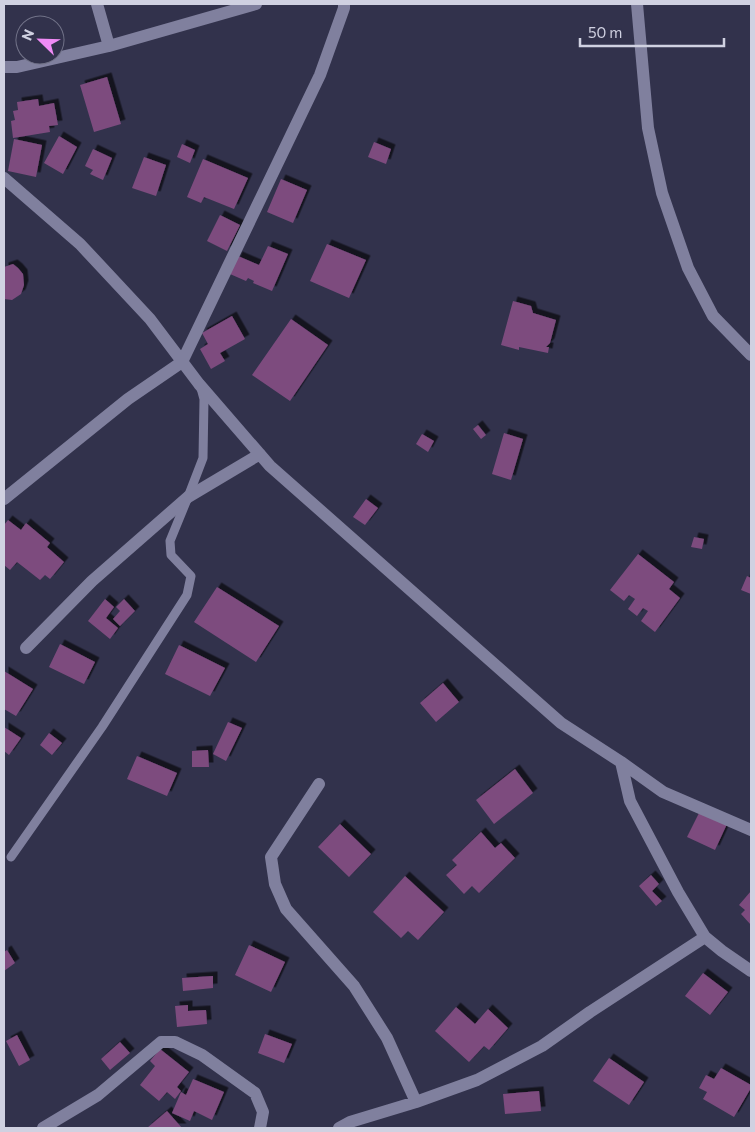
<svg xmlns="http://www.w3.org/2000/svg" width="755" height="1132" font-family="Commissioner,sans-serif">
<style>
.building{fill:#7d4b7e;filter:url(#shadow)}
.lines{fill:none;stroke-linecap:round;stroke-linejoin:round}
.service{stroke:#80809e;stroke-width:9}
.minor{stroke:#80809e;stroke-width:12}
</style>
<defs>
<filter id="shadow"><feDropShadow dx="4.5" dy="-4.5" stdDeviation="0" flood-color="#0009"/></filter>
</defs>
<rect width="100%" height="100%" fill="#32324c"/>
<path class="building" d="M 107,77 L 121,124 L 94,132 L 80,85 Z
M 38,99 L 39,106 L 54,103 L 58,125 L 49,126 L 50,132 L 13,138 L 11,121 L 15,120 L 13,111 L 18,110 L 17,102 Z
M 59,136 L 77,147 L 63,174 L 44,163 Z
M 14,139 L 42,145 L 36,177 L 8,171 Z
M 374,142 L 391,149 L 386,164 L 368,157 Z
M 182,144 L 195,150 L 190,163 L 177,157 Z
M 93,149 L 112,158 L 103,180 L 90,174 L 93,170 L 85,166 Z
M 144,157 L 166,165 L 156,196 L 132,188 Z
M 203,159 L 248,178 L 234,209 L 204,197 L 201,203 L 187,197 Z
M 281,179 L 307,190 L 293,223 L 267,212 Z
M 220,215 L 240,225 L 227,251 L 207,241 Z
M 327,244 L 366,260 L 349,298 L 310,281 Z
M 268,246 L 288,254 L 272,291 L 253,283 L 254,281 L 248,278 L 246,281 L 230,274 L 238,256 L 259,265 Z
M 13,264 L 18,268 L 23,274 L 24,285 L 21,294 L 12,300 L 4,299 L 4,267 Z
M 513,301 L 531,306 L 533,313 L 556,320 L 550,343 L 546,347 L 549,347 L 548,353 L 519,347 L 519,350 L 501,345 Z
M 232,316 L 245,339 L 220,353 L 225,361 L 211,369 L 200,349 L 208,344 L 202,333 Z
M 291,319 L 328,345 L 290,401 L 252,375 Z
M 478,425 L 486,435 L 481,439 L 473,429 Z
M 504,433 L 523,439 L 511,480 L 492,474 Z
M 422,434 L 434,441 L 428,452 L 416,444 Z
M 366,499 L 378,508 L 365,525 L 353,517 Z
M 8,520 L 21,530 L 26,523 L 50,543 L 47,547 L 64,562 L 50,579 L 45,575 L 40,580 L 17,562 L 10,570 L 4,565 L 4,525 Z
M 694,537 L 704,539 L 702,549 L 691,547 Z
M 638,554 L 674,582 L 669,589 L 680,598 L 655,632 L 641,621 L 648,611 L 643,608 L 637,616 L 628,609 L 635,599 L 629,595 L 624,601 L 610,590 Z
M 747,576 L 751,578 L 751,594 L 741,590 Z
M 217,587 L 279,626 L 256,662 L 194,622 Z
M 105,599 L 114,607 L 106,618 L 118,628 L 110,639 L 88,621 Z
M 124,599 L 135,611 L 120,626 L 113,619 L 120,611 L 116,607 Z
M 60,644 L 95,662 L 84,684 L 49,667 Z
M 179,645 L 225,668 L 210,696 L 165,674 Z
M 4,671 L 33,689 L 16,716 L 4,709 Z
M 443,683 L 459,702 L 436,722 L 420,703 Z
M 228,722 L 242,728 L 226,761 L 213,754 Z
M 4,727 L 21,738 L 9,755 L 4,751 Z
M 49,733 L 62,743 L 52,755 L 40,745 Z
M 208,750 L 209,767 L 192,767 L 192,751 Z
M 137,756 L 177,773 L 167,796 L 127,779 Z
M 515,769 L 533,793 L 494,824 L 476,800 Z
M 700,811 L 727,824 L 715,850 L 687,837 Z
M 340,824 L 371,854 L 349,877 L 318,847 Z
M 481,832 L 495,848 L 501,843 L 515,858 L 479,893 L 472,886 L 464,894 L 446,875 L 457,865 L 452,860 Z
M 651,875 L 659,884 L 652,891 L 662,901 L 656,906 L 639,886 Z
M 405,876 L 444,912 L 418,940 L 408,931 L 401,938 L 373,912 Z
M 751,891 L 751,925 L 741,914 L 745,910 L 739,905 Z
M 249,945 L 285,962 L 271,992 L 235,975 Z
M 7,950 L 15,963 L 4,971 L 4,952 Z
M 703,973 L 728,992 L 710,1015 L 685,996 Z
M 213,976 L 213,988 L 183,991 L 182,978 Z
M 188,1005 L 188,1011 L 206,1010 L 207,1024 L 177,1027 L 175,1006 Z
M 456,1007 L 475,1024 L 488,1009 L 508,1028 L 489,1050 L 484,1046 L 469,1062 L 435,1031 Z
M 265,1034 L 292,1044 L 284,1063 L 258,1053 Z
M 17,1035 L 30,1060 L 19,1066 L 6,1041 Z
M 120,1042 L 130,1053 L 110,1070 L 101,1059 Z
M 160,1049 L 189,1072 L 177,1087 L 181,1091 L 175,1099 L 167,1092 L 159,1101 L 140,1085 L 155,1066 L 150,1061 Z
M 609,1058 L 644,1082 L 629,1105 L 593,1081 Z
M 721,1068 L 751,1085 L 751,1088 L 734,1117 L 703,1099 L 707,1092 L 699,1088 L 706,1075 L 714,1079 Z
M 193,1079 L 224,1092 L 212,1120 L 194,1111 L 190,1121 L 172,1113 L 181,1092 L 186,1095 Z
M 539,1091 L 541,1111 L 505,1114 L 503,1094 Z
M 167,1111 L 182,1128 L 147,1128 Z"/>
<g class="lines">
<path class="service" d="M 11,857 L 102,727 L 187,595 L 191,576 L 171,555 L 170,541 L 188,497 L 203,458 L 204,399 L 201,388"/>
<path class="minor" d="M 97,4 L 109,46
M 637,4 L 648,128 L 662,193 L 688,268 L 713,316 L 751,355
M 4,67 L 17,67 L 109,46 L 256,4
M 4,178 L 80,244 L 150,319 L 199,384 L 270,466 L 561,723 L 621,762 L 630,801 L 678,892 L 705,937
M 4,499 L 128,399 L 182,362 L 320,75 L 344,8 L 344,4
M 26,648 L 92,581 L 188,497 L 260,454
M 621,762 L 663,792 L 751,830
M 319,784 L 271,857 L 275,884 L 286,909 L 354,986 L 387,1038 L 416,1102
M 43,1128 L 98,1095 L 161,1042 L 175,1042 L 202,1055 L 255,1093 L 263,1112 L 260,1128
M 339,1128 L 350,1122 L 416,1102 L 477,1080 L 542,1046 L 590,1012 L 705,937 L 722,951 L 751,971"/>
</g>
<rect width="755" height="1132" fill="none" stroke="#d0d1e1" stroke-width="10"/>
<g transform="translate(40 40) rotate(293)"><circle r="24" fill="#32324c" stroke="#717288"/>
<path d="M0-4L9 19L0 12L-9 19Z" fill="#f08bf6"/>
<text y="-8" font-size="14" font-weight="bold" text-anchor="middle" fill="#d0d1e1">N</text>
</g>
<path d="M580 38v8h144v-8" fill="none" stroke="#d0d1e1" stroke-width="2.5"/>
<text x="588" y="38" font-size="15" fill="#d0d1e1" stroke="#32324c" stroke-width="4" paint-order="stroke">50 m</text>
</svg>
